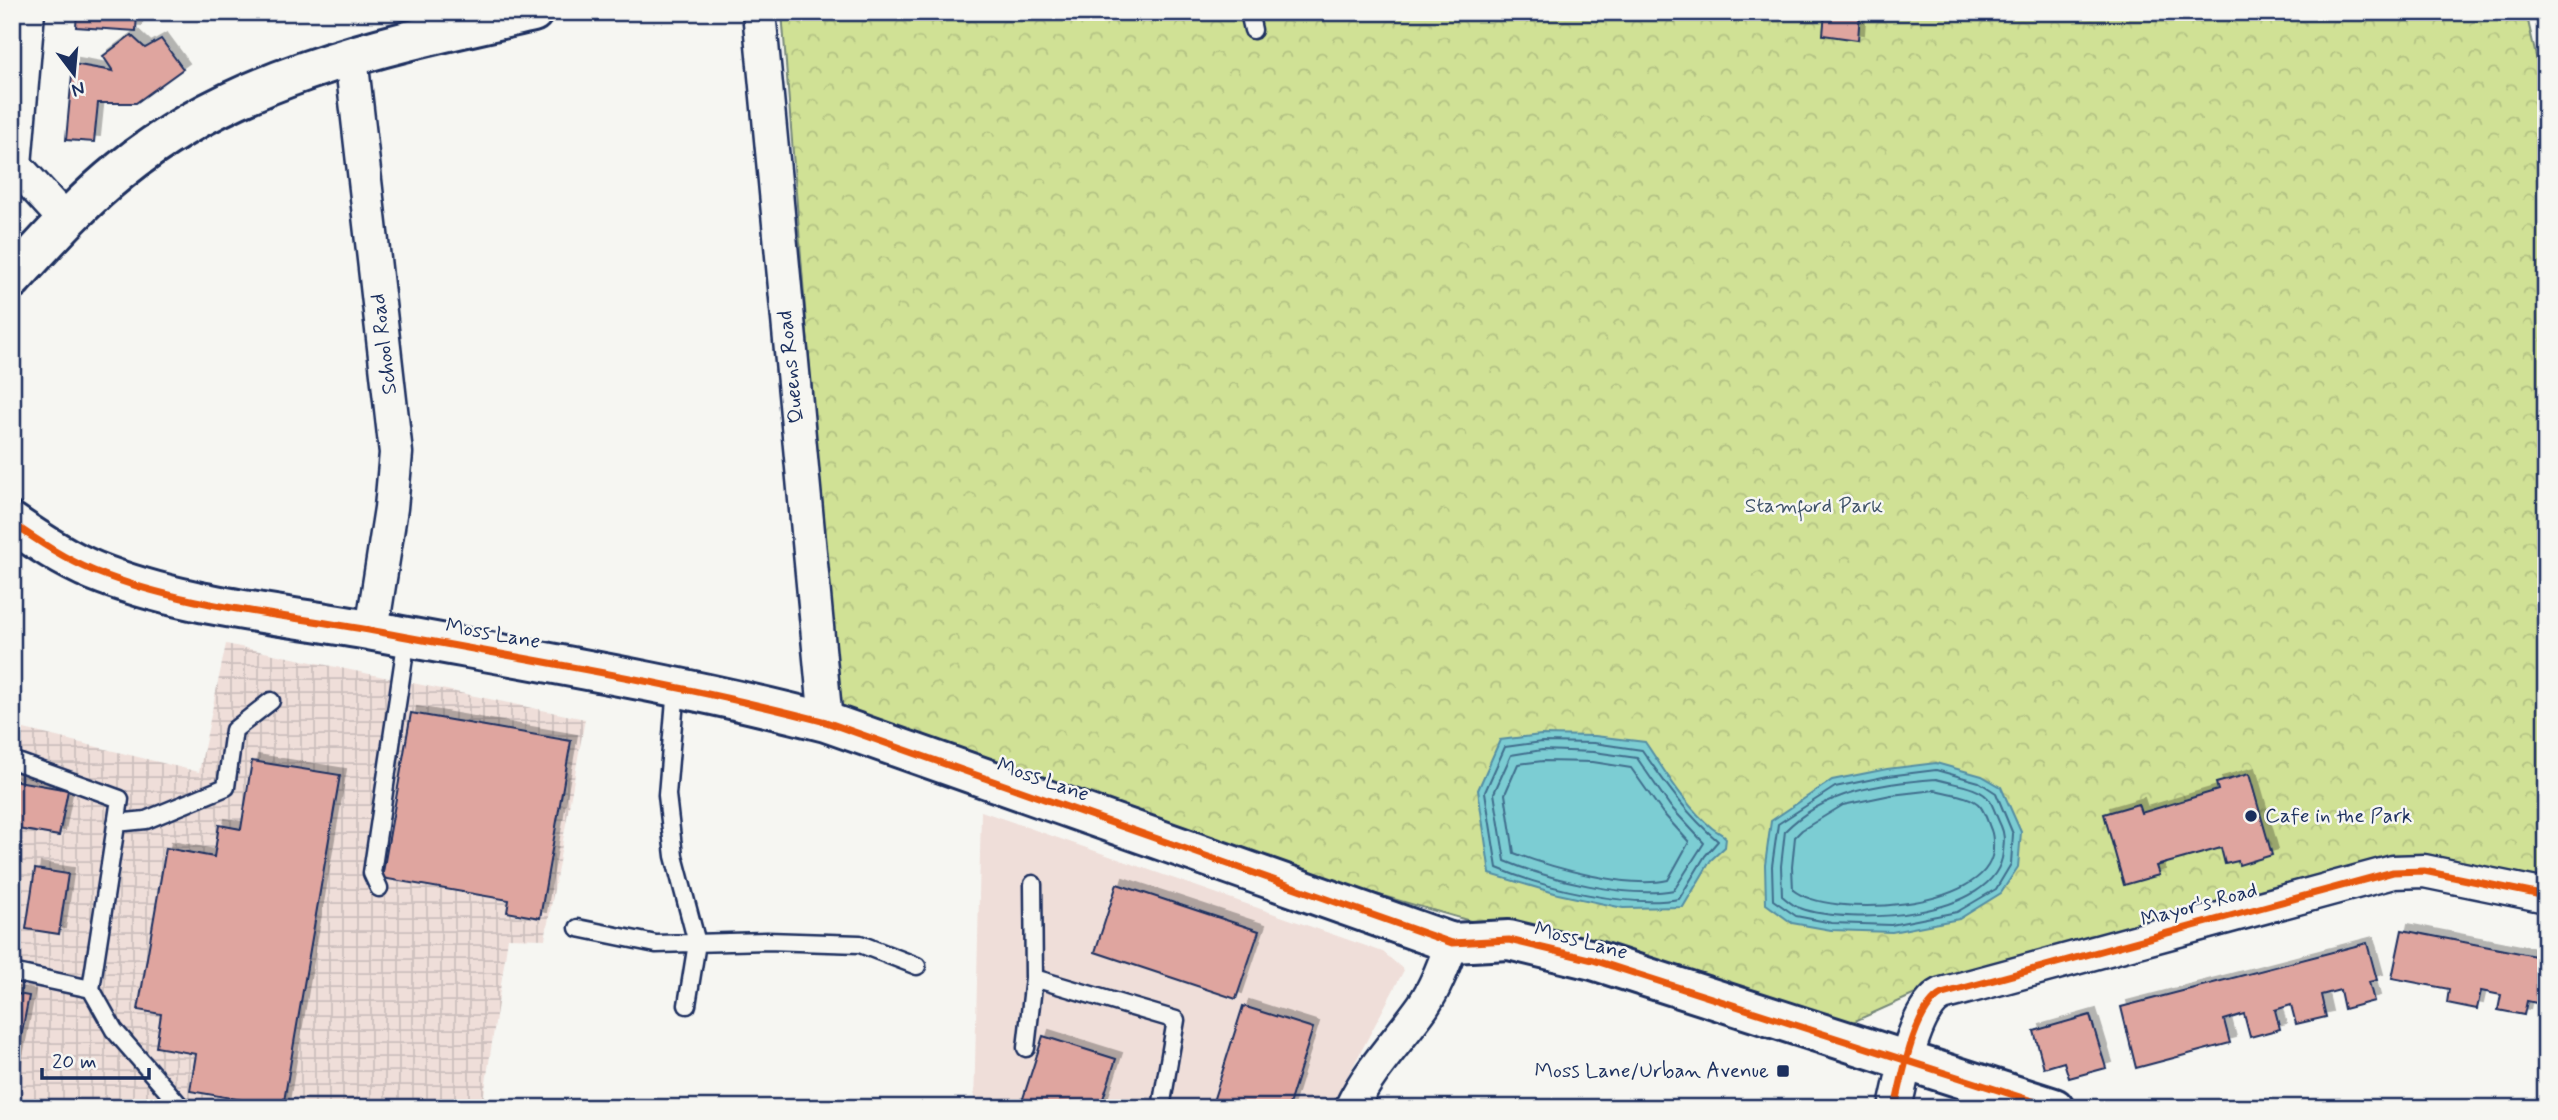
<svg xmlns="http://www.w3.org/2000/svg" width="2558" height="1120" font-family="Mynerve,sans-serif">
<style>
.built{fill:#efded9}
.industrial{fill:url(#industrial-grid)}
.park{fill:url(#park-crowns);stroke:#76887a;stroke-width:2}
.water{fill:#7bcdd3;stroke:#558ea4;stroke-width:2}
.lines{fill:none;stroke-linecap:round;stroke-linejoin:round}
.shore{stroke:#416e8d;stroke-width:2}
.building{fill:#dfa59f;stroke:#1b2f5e;stroke-width:2;filter:url(#shadow)}
.lane-casing{stroke:#1b2f5e;stroke-width:21}
.street-casing{stroke:#1b2f5e;stroke-width:37}
.secondary-casing{stroke:#1b2f5e;stroke-width:44}
.lane{stroke:#f6f6f2;stroke-width:16}
.street{stroke:#f6f6f2;stroke-width:32}
.secondary{stroke:#f6f6f2;stroke-width:38}
.cycleway-casing{stroke:#f6f6f2;stroke-width:11}
.cycleway{stroke:#e8590c;stroke-width:7}
.poi-dot{fill:#1b2f5e;stroke:#f6f6f2;stroke-width:2.5}
.labels{text-anchor:middle;dominant-baseline:central;stroke-width:5;stroke-linejoin:round;paint-order:stroke}
.street-label{font-size:21px;fill:#1b2f5e;stroke:#f6f6f2}
.park-label{font-size:21px;fill:#3f5369;stroke:#f6f6f2}
.poi-label{font-size:21px;fill:#1b2f5e;stroke:#f6f6f2;text-anchor:start}
</style>
<defs>
<pattern id="industrial-grid" width="8" height="8" patternUnits="userSpaceOnUse" patternTransform="scale(1.75)"><rect width="8" height="8" fill="#efded9"/><path d="M0 4h8M4 0v8" fill="none" stroke="#ccbfbd"/></pattern>
<pattern id="park-crowns" width="20" height="18" patternUnits="userSpaceOnUse" patternTransform="scale(1.75)"><rect width="20" height="18" fill="#d0e195"/><path d="M2 6a3 3 0 1 1 6 0M12 15a3 3 0 1 1 6 0" fill="none" stroke="#b2c183"/></pattern>
<filter id="shadow"><feDropShadow dx="6" dy="-6" stdDeviation="0" flood-color="#0004"/></filter>
</defs>
<rect width="100%" height="100%" fill="#f6f6f2"/>
<filter id="ink" filterUnits="userSpaceOnUse"><feTurbulence type="fractalNoise" baseFrequency=".0143" numOctaves="2"/><feDisplacementMap in="SourceGraphic" scale="14" xChannelSelector="R" yChannelSelector="G"/><feConvolveMatrix kernelMatrix="1 2 1 2 8 2 1 2 1" color-interpolation-filters="sRGB"/></filter>
<g filter="url(#ink)">
<path class="built" d="M 981,811 L 1383,952 L 1404,970 L 1331,1108 L 974,1108 Z"/>
<path class="industrial" d="M 226,644 L 585,719 L 545,939 L 508,938 L 482,1108 L 12,1108 L 12,726 L 199,772 Z"/>
<path class="park" d="M 782,12 L 2526,12 L 2546,101 L 2546,888 L 2452,867 L 1922,991 L 1835,1030 L 1509,932 L 1320,878 L 836,707 Z"/>
<path class="water" d="M 1541,735 L 1595,736 L 1645,742 C 1665,771 1685,806 1712,828 C 1717,832 1722,833 1726,838 L 1725,847 L 1711,860 L 1683,907 L 1623,908 L 1558,894 L 1490,874 L 1478,790 L 1500,740 Z
M 1936,763 L 1982,776 L 2001,787 L 2021,832 L 2018,867 L 2001,893 L 1959,919 L 1892,932 L 1831,930 L 1792,923 L 1766,904 L 1765,865 L 1771,821 L 1832,780 L 1887,769 Z"/>
<g class="lines">
<path class="shore" d="M 1542,742 L 1594,743 L 1642,750 C 1665,783 1687,815 1718,841 L 1705,856 L 1679,899 C 1628,908 1544,888 1497,868 L 1485,792 L 1505,747 Z
M 1542,750 L 1594,752 L 1637,758 L 1670,806 L 1704,843 L 1674,890 C 1628,899 1548,879 1505,861 L 1494,793 L 1511,755 Z
M 1543,761 L 1593,762 L 1631,768 L 1662,812 L 1689,842 L 1668,880 C 1628,889 1553,868 1514,853 L 1505,794 L 1518,764 Z
M 1936,770 L 1979,782 L 1996,793 L 2013,834 L 2011,864 L 1996,889 L 1957,912 L 1891,925 L 1832,923 L 1796,916 L 1773,900 L 1772,866 L 1778,824 L 1835,787 L 1888,776 Z
M 1936,779 C 1951,784 1981,786 1990,801 C 1994,808 1997,818 2001,826 C 2005,835 2004,841 2003,852 C 1997,919 1848,926 1800,908 C 1793,906 1787,900 1782,896 L 1781,866 L 1785,831 C 1824,791 1883,783 1936,779 Z
M 1935,790 C 1948,794 1971,795 1980,806 C 1985,812 1988,823 1991,830 C 1994,838 1993,843 1993,851 C 1987,910 1829,919 1793,890 L 1792,867 L 1795,837 L 1802,830 L 1843,805 L 1891,795 Z"/>
</g>
<path class="building" d="M 77,12 L 137,12 L 136,31 L 76,27 Z
M 1825,12 L 1860,12 L 1858,40 L 1823,35 Z
M 131,35 L 145,48 L 161,39 L 183,69 L 136,103 L 98,103 L 94,142 L 66,140 L 73,64 L 113,71 L 103,56 Z
M 411,713 L 571,741 L 540,918 L 507,912 L 509,900 L 382,878 Z
M 252,761 L 340,775 L 283,1107 L 190,1091 L 196,1054 L 156,1047 L 161,1014 L 138,1010 L 166,848 L 214,857 L 219,825 L 241,829 Z
M 2249,774 L 2272,855 L 2239,865 L 2238,861 L 2225,864 L 2221,848 L 2156,866 L 2159,875 L 2124,885 L 2104,814 L 2138,804 L 2141,813 L 2218,790 L 2216,783 Z
M 12,780 L 68,790 L 59,836 L 12,828 Z
M 35,869 L 68,874 L 59,934 L 26,929 Z
M 1117,884 L 1259,931 L 1236,999 L 1095,952 Z
M 2402,930 L 2546,958 L 2546,1005 L 2527,1001 L 2524,1015 L 2498,1010 L 2501,995 L 2481,991 L 2477,1009 L 2447,1003 L 2449,989 L 2392,978 Z
M 2367,943 L 2377,980 L 2369,982 L 2374,1001 L 2344,1009 L 2340,990 L 2321,995 L 2326,1017 L 2296,1024 L 2291,1005 L 2275,1010 L 2280,1029 L 2250,1037 L 2244,1014 L 2224,1020 L 2230,1043 L 2136,1068 L 2121,1007 Z
M 12,993 L 29,996 L 12,1083 Z
M 1243,1006 L 1313,1028 L 1288,1108 L 1211,1108 Z
M 2090,1015 L 2106,1068 L 2069,1078 L 2064,1062 L 2044,1068 L 2034,1031 Z
M 1043,1036 L 1116,1059 L 1100,1108 L 1020,1108 Z"/>
<g class="lines">
<g class="lane-casing">
<path id="lane" d="M 1249,12 L 1253,30
M 676,688 L 667,795 L 674,856 L 697,943 L 687,1005
M 12,760 L 120,799 L 91,989 L 12,972
M 116,823 L 146,820 L 226,787 L 234,730 L 271,701
M 379,888 L 372,873 L 407,637
M 578,928 L 656,944 L 767,941 L 860,944 L 917,966
M 1034,978 L 1176,1020 L 1161,1108
M 91,989 L 114,1030 L 182,1108
M 1026,1048 L 1034,978 L 1033,884"/>
</g>
<g class="street-casing">
<path id="street" d="M 28,12 L 15,165 L 66,221
M 759,12 L 826,722
M 351,57 L 396,453 L 391,508 L 372,630
M 1351,1108 C 1369,1070 1399,1040 1423,1006 C 1436,987 1444,964 1452,943
M 1895,1108 C 1902,1078 1914,1008 1942,994 L 2393,872 L 2424,871 L 2546,896"/>
</g>
<g class="secondary-casing">
<path id="secondary" d="M 12,279 C 47,241 81,202 121,170 C 238,74 390,44 533,12
M 12,523 C 38,541 65,559 94,571 C 183,607 281,614 374,631 C 525,659 677,683 826,722 L 1452,943 L 1509,940 L 1593,960 L 2054,1108"/>
</g>
<use href="#lane" class="lane"/>
<use href="#street" class="street"/>
<use href="#secondary" class="secondary"/>
<g class="cycleway-casing">
<path id="cycleway" d="M 12,523 C 38,541 65,559 94,571 C 183,607 281,614 374,631 C 525,659 677,683 826,722 L 1452,943 L 1509,940 L 1593,960 L 2054,1108
M 1895,1108 C 1902,1078 1914,1008 1942,994 L 2393,872 L 2424,871 L 2546,896"/>
</g>
<use href="#cycleway" class="cycleway"/>
</g>
</g>
<g class="poi-dot">
<circle cx="2251" cy="816" r="7"/>
<rect x="1776" y="1064" width="14" height="14" rx="3.5"/>
</g>
<g class="labels">
<g class="street-label">
<text transform="translate(384 344) rotate(-97)">School Road</text>
<text transform="translate(791 367) rotate(-96)">Queens Road</text>
<text transform="translate(493 634) rotate(10)">Moss Lane</text>
<text transform="translate(1043 780) rotate(19)">Moss Lane</text>
<text transform="translate(2199 905) rotate(-15)">Mayor's Road</text>
<text transform="translate(1581 941) rotate(15)">Moss Lane</text>
</g>
<g class="park-label">
<text x="1814" y="506">Stamford Park</text>
</g>
<g class="poi-label">
<text x="2265" y="816">Cafe in the Park</text>
<text x="1769" y="1071" text-anchor="end">Moss Lane/Urban Avenue</text>
</g>
</g>
<rect width="2558" height="1120" fill="none" stroke="#f6f6f2" stroke-width="42"/>
<rect x="21" y="21" width="2516" height="1078" fill="none" stroke="#1b2f5e" stroke-width="2.5" filter="url(#ink)"/>
<g transform="translate(74 74) rotate(164)" stroke="#f6f6f2" stroke-width="5" paint-order="stroke">
<path d="M0-5L12 26L0 18L-12 26Z" fill="#1b2f5e"/>
<text y="-10" font-size="19" font-weight="bold" text-anchor="middle" fill="#1b2f5e">N</text>
</g>
<path d="M42 1068v10h107v-10" fill="none" stroke="#1b2f5e" stroke-width="3.5"/>
<text x="52" y="1068" font-size="21" fill="#1b2f5e" stroke="#f6f6f2" stroke-width="5" paint-order="stroke">20 m</text>
</svg>
